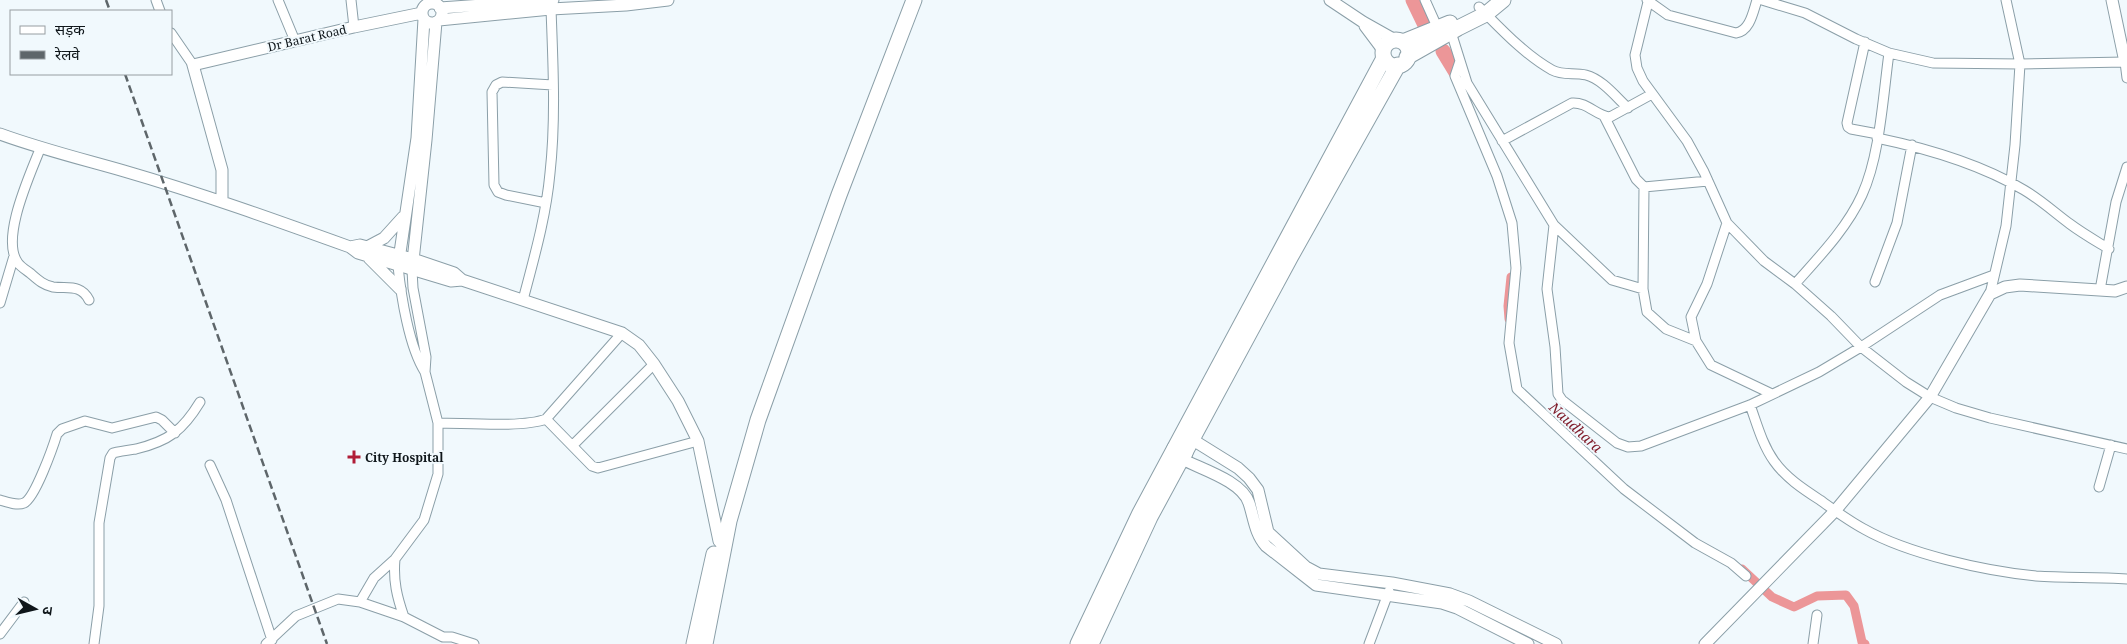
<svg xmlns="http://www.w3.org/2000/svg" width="2127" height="644" font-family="'Noto Serif','Noto Sans Devanagari',serif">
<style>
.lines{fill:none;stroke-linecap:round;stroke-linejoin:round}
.canal{stroke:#ec9698;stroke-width:9}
.river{stroke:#ec9698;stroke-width:15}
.minor-casing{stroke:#8b9fa8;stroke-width:11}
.tertiary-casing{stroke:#8b9fa8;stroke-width:13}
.primary-casing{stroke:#8b9fa8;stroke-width:17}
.trunk-casing{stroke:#8b9fa8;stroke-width:17}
.minor{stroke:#fff;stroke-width:9}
.tertiary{stroke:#fff;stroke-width:11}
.primary{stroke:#fff;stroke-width:15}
.trunk{stroke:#fff;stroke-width:15}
.rail{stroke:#5e666a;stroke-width:2.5;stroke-dasharray:8 4;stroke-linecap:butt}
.poi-dot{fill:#b01d37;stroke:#f1f9fd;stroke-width:2}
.labels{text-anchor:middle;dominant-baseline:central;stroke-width:4;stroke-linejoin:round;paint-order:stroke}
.street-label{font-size:12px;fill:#0f161a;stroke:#f1f9fd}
.poi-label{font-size:12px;font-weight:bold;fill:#0f161a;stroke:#f1f9fd;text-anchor:start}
.water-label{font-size:14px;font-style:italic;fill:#7f1b29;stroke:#f1f9fd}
</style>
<rect width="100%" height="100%" fill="#f1f9fd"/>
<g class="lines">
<path class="canal" d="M 1509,319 L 1508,306 L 1511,277
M 1742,569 L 1772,597 L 1794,607 L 1817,596 L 1846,595 L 1854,606 L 1862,642 L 1865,644"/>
<path class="river" d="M 1413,0 L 1425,25
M 1443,51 L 1457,74"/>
<g class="minor-casing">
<path id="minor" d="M 156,0 L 160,11
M 278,0 L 295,41
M 351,0 L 354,27
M 1425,0 L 1438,29
M 1647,0 L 1668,15 L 1736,33 C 1750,31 1753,12 1757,0
M 1762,0 L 1805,13 L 1856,39 L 1889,53 L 1933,63 L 2020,64 L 2125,62 L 2127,78
M 1648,2 L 1635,55 L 1637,68 L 1643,81 L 1687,141 L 1704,172 L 1727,223 L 1764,261 L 1795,284 L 1831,316 L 1861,347 L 1906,382 L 1930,397 L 1956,408 L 1990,418 L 2127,449
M 1479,7 C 1501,29 1525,55 1552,70 C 1563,76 1574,72 1586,75 C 1602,79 1616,97 1628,108
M 1451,32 L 1467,83 L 1554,225 L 1612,280 L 1643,289 L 1644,187
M 171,33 L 193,65
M 1865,42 L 1847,123 L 1848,127 L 1851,129 L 1878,134
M 1460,61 L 1455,76 L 1497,176 L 1512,223 L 1516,268 L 1509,343 L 1517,389 L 1624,489 L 1695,543 L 1731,563 L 1746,576
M 1604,116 L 1636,179 L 1644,187 L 1708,181
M 1877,138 C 1925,148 1982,165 2024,190 C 2041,200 2055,213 2070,224 C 2082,233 2096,241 2109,249
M 1502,141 L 1572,103 C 1588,102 1596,116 1610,117 L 1652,94
M 40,149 C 30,175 0,239 18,263 C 21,267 26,270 30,273 C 37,279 43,285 53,287 C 68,289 81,284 89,300
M 546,203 L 506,195 L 498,192 L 494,185 L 492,92 L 496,85 L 502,82 L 553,85
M 1727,223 L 1707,284 L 1691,317 L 1696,341 L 1711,365 L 1772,394
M 1554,225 L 1547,289 L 1555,347 L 1558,394 L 1562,400 L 1617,443 L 1628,447 L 1641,446 L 1750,405 L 1819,372 L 1861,347 L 1940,295 L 1994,275
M 398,266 C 401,296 409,347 425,372
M 1875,282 L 1897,223 L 1912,145
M 1795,284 C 1819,257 1847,228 1862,195 C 1880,156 1883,96 1889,53
M 1643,289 L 1647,312 L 1666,329 L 1696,341
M 2100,290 L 2116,202 L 2127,167
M 1990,294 L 2006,226 L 2015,145 L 2020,64 L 2006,0
M 523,300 C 534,258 546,217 550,173 C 556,119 553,63 551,9
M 0,303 L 14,256
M 1750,405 C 1757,424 1762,444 1774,461 C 1785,477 1803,489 1820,500 C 1834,510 1849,521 1864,529 C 1908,554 1985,571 2036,576 C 2066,578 2097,577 2127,579
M 546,419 L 592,466 L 598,468 L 698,441
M 438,423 C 465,423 523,428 546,419 L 622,333
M 573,445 L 654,364
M 210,465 L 226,500 L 272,640
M 2099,487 L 2111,445
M 0,500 C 7,502 17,506 24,503 C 35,498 53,447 57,434 L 62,429 L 85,421 L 112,428 L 156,417 L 162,420 L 175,433
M 395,559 C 393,581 397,597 404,617
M 360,602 L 374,578 L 395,559 L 424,520 L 438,474 L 438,423 L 425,372 L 426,357 L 413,288 L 412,270
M 0,634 L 24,602
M 94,644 L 99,606 L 99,523 L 110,458 L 113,453 C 121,451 129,450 136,449 C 169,441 183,430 200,402
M 266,644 L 296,616 L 338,599 L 360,602 L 404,617 L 443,637 L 452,637 L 474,644
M 1369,644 L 1389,591
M 1813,644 L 1817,615"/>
</g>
<g class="tertiary-casing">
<path id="tertiary" d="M 1330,0 L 1363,22 L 1395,40
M 2112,0 L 2125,62 L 2127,62
M422 13a10 10 0 1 1 20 0a10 10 0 1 1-20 0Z
M 440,8 L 553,0
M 439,20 L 551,9 L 626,5 L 668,0
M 1365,26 L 1383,50
M 0,134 C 41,149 82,159 124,171 C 200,193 275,220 350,247 L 358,253 L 451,281 L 462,280 L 622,333 L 639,345 L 654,364 L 678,401 L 698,441 L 719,541 L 725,547
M 222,201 L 222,170 L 193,65 L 354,27 L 422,13
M 350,247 L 360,245 L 413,259 L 454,273 L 462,280
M 367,247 L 384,238 L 403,217
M 369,258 L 400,289
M 398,266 L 417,138 L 424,19
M 412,270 L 426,140 L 436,22
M 1193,440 L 1238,468 L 1249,478 L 1258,490 L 1268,532 L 1306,567 L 1319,574 L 1392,583 L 1450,594 L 1469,601 L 1556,644
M 1182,459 C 1201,469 1242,481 1249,503 C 1254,518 1255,534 1266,546 L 1316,585 L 1442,603 L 1457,608 L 1528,644
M 1705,644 L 1835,511 L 1930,397 L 1990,294 L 2005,287 L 2020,285 L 2115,291 L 2127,287"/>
</g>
<g class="primary-casing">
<path id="primary" d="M1383 53a13 13 0 1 1 26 0a13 13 0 1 1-26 0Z
M 1403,42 L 1450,23
M 1407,57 L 1458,28 L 1486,14 L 1503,0
M 1078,644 L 1140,513 L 1384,58
M 1091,644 L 1150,517 L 1291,256 L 1398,65"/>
</g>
<g class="trunk-casing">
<path id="trunk" d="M 1175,448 L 1185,453
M 694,644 L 714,554
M 705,644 L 729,521 L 758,420 L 839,195 L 914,0"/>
</g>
<use href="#minor" class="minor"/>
<use href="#tertiary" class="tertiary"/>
<use href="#primary" class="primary"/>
<use href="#trunk" class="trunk"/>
<path class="rail" d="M 106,0 L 110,11
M 125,74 L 327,644"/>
</g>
<path class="poi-dot" d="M351.5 449.5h5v5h5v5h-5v5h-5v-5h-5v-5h5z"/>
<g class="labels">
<g class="street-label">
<text transform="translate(307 38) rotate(-13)">Dr Barat Road</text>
</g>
<g class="poi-label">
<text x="365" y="457">City Hospital</text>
</g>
<g class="water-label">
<text transform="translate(1576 427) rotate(43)">Naudhara</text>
</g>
</g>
<rect x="10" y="10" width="162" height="65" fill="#f1f9fd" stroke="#979ea2"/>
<rect x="20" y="26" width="25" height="8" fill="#ffffff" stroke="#979ea2"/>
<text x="55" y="35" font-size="15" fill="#0f161a">सड़क</text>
<rect x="20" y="51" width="25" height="8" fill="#5e666a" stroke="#979ea2"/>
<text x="55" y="60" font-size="15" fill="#0f161a">रेलवे</text>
<g transform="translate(35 609) rotate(98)" stroke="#f1f9fd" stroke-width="4" paint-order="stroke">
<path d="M0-4L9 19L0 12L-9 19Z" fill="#0f161a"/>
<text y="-8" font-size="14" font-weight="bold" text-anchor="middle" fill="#0f161a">उ</text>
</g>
</svg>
